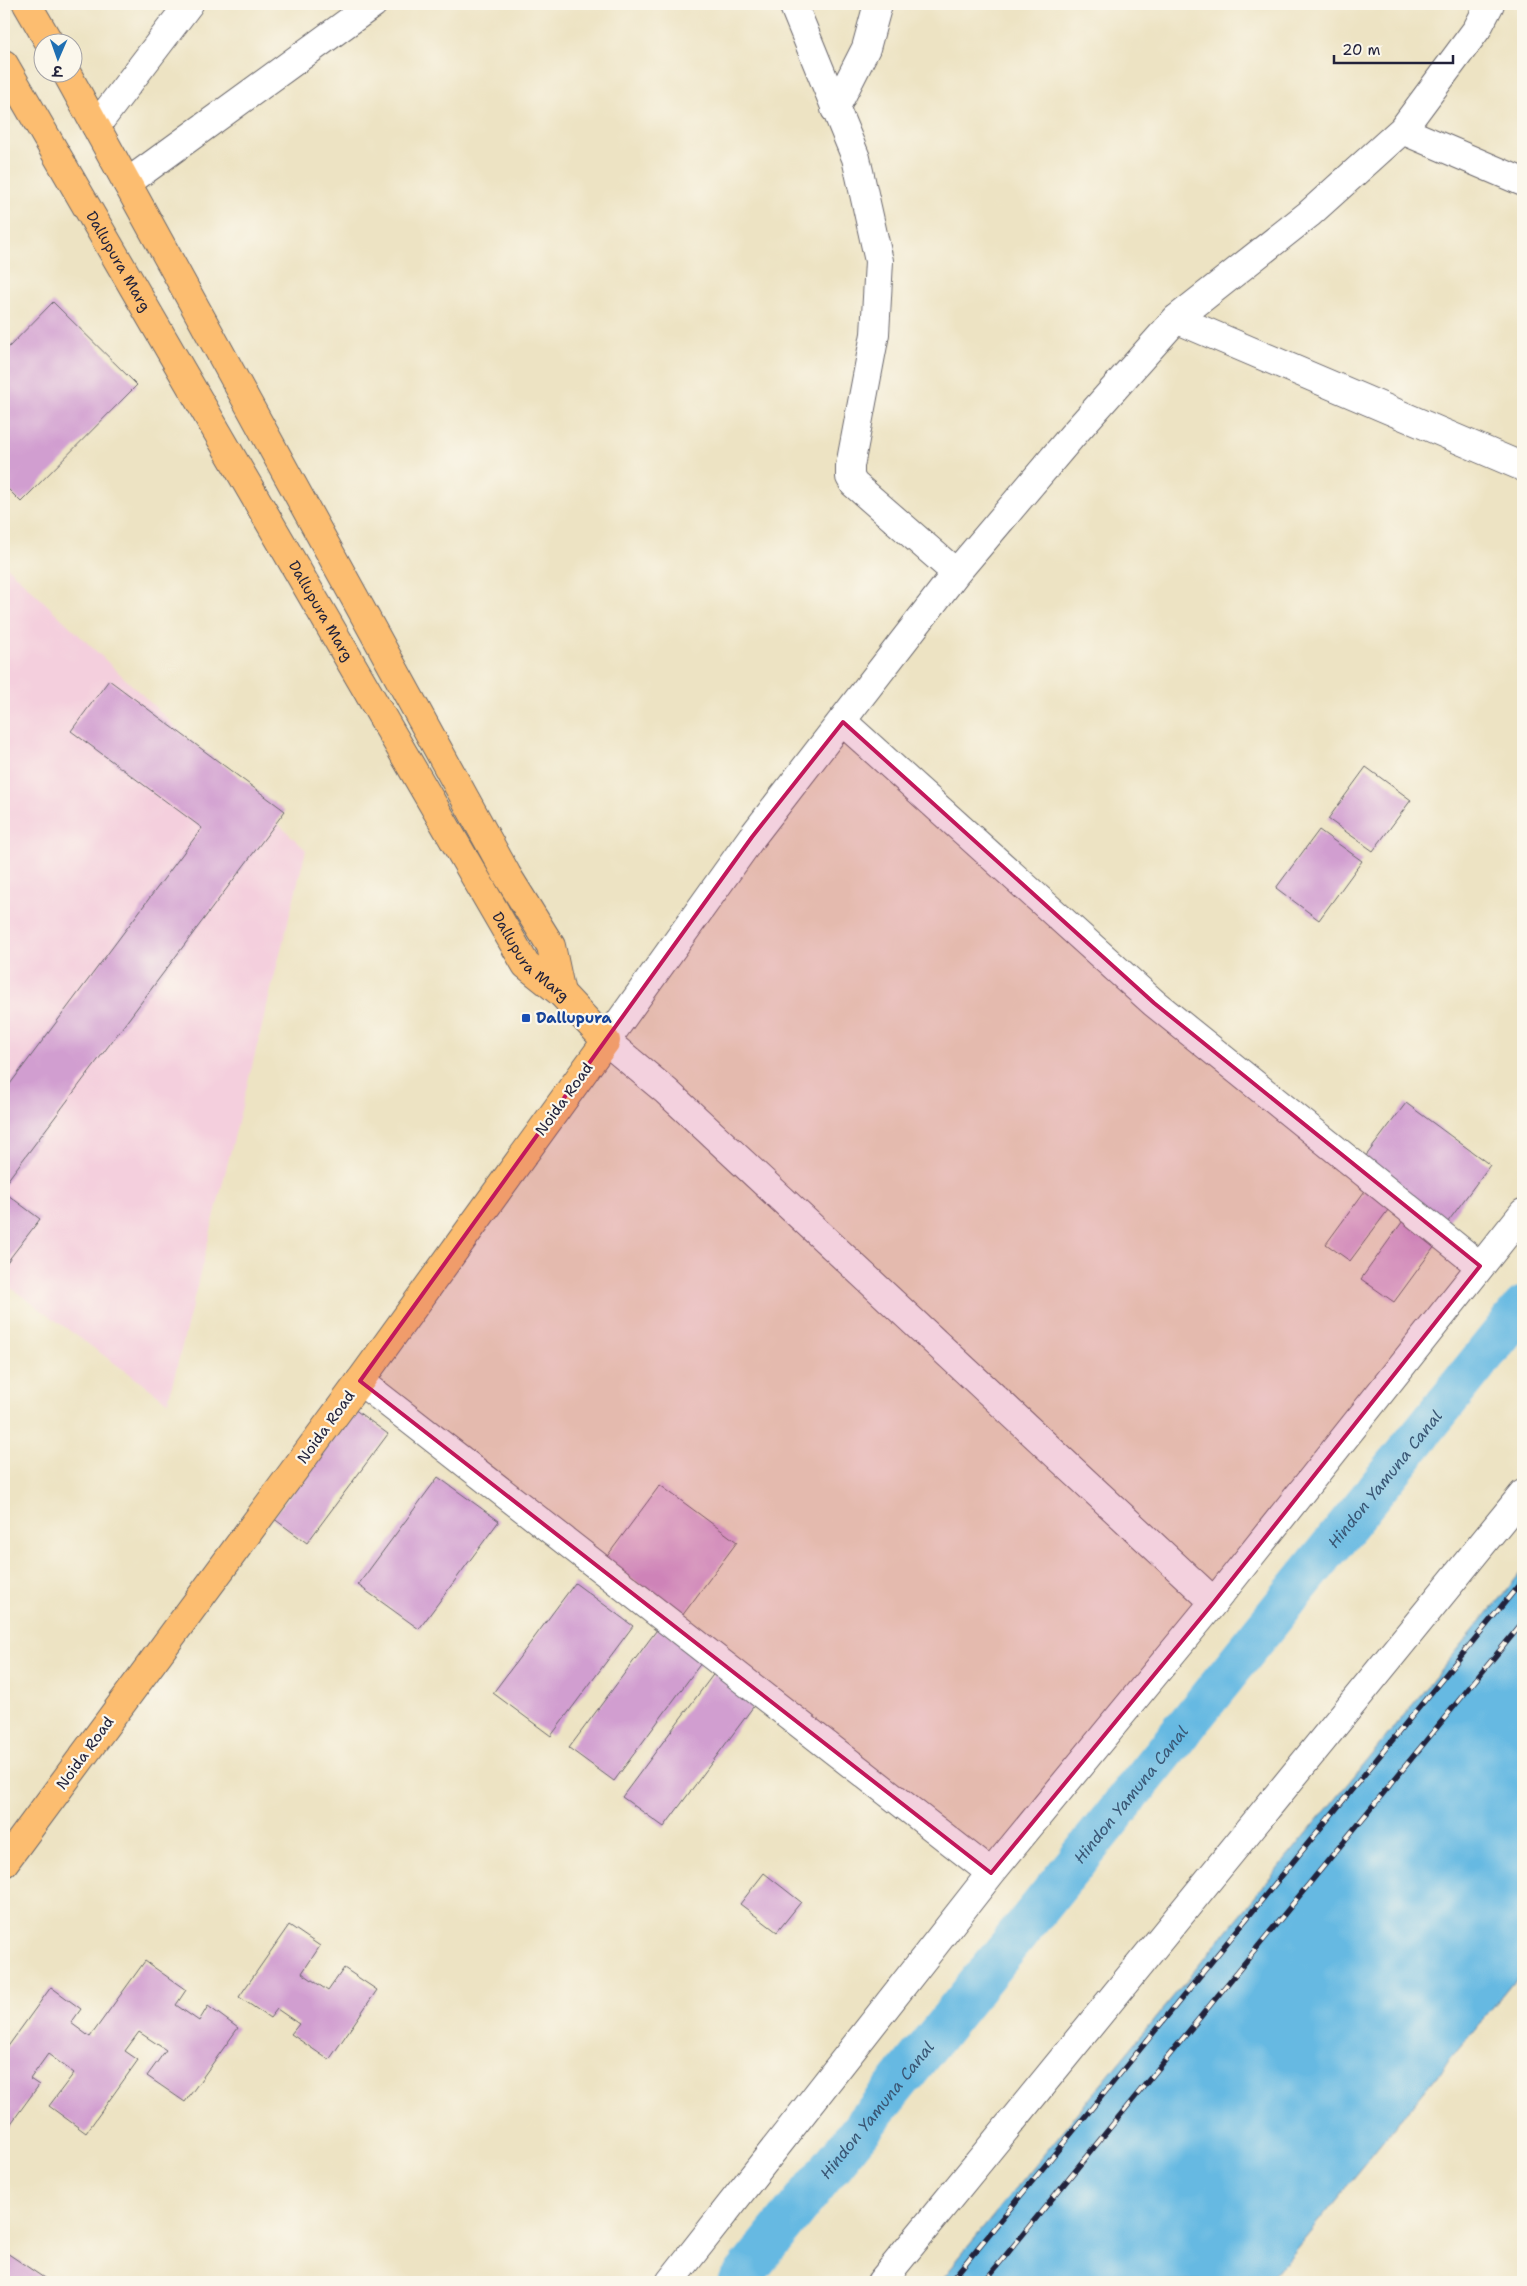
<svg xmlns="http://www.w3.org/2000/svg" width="1527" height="2286" font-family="'Shantell Sans','Playpen Sans Deva',sans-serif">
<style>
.built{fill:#f4cfdd}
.water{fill:#66b9e2;stroke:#446e8e}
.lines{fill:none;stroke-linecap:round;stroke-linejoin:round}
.canal{stroke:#66b9e2;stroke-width:41}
.building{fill:#d19ed0}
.minor-casing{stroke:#69666b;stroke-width:30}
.major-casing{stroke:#69666b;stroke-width:30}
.minor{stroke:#fff;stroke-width:28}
.major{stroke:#fcbd6f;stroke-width:28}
.rail-casing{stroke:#22223b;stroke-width:5.5}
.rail{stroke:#fbf7ec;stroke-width:4;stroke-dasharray:11;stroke-linecap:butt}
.marked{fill:#c2185b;fill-opacity:0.2;stroke:#c2185b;stroke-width:4;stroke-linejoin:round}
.transit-dot{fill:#1a4fb4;stroke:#fbf7ec;stroke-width:2}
.labels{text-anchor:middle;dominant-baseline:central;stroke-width:4.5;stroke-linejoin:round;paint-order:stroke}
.street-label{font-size:15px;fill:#22223b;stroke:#fbf7ec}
.transit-label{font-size:15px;font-weight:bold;fill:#164399;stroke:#fbf7ec;text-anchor:start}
.water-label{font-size:16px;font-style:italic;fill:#3a5775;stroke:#fbf7ec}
</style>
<rect width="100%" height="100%" fill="#fbf7ec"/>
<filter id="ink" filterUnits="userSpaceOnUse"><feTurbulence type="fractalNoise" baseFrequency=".02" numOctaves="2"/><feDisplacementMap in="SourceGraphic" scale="10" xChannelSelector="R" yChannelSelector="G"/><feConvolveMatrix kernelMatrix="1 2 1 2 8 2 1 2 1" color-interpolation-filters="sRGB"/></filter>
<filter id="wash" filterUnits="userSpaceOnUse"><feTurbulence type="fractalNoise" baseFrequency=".0096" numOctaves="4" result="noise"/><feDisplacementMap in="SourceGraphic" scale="20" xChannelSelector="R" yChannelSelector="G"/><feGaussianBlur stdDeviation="1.12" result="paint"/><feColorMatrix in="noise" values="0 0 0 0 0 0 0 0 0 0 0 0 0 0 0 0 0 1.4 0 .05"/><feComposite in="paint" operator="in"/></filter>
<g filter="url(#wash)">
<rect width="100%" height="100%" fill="#ede3c3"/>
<path class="built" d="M 4,564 L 306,850 L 168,1402 L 4,1283 Z"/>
<path class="water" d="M 1523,1570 L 1523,1970 L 1269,2282 L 939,2282 Z"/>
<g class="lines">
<path class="canal" id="s1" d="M 738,2282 L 1523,1307"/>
</g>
<g id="blocks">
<path class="building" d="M 53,302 L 137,385 L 21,502 L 4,485 L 4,352 Z
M 109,680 L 285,811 L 4,1185 L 4,1092 L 202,828 L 71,731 Z
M 1366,767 L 1411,800 L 1373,851 L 1328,819 Z
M 1319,830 L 1362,861 L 1319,920 L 1276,888 Z
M 1406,1103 L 1490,1165 L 1447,1223 L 1362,1161 Z
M 1367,1188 L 1391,1206 L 1350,1261 L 1326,1244 Z
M 4,1192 L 40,1219 L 4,1266 Z
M 1405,1218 L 1438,1242 L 1394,1302 L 1361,1279 Z
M 354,1409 L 388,1434 L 307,1543 L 273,1518 Z
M 438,1477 L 499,1521 L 419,1629 L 358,1585 Z
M 660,1485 L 737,1542 L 682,1616 L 605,1559 Z
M 575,1583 L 633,1626 L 551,1736 L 493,1693 Z
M 659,1627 L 704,1659 L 614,1781 L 569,1748 Z
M 715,1672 L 756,1703 L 664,1827 L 622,1797 Z
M 764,1873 L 801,1902 L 777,1932 L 740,1904 Z
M 289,1925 L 320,1946 L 302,1973 L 328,1991 L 344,1968 L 377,1990 L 329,2060 L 291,2034 L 299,2024 L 277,2009 L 270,2018 L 239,1997 Z
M 145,1961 L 186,1990 L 176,2005 L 199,2021 L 208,2006 L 238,2028 L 185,2102 L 147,2076 L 166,2050 L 139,2032 L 125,2051 L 138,2060 L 86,2133 L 49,2106 L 74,2073 L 48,2054 L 30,2079 L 39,2085 L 4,2133 L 4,2052 L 51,1987 L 81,2009 L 71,2023 L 90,2037 Z
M 4,2251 L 50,2282 L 4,2282 Z"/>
</g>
</g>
<g filter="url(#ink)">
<use href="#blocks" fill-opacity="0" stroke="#69666b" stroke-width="1"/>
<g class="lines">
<g class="minor-casing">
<path id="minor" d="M 793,4 L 856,158 L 879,261 L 875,334 L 850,466 L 850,477 L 854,484 L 956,573
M 835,109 L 866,48 L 878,4
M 96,126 L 189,4
M 1402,130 L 1523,182
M 127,183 L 373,4
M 1176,319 L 1523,467
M 843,722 L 1154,1003 L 1480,1266
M 360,1381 L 991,1873
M 1214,1602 L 666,1091 L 606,1041 L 752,837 L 956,573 L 1072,436 L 1176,319 L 1309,214 L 1402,130 L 1477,29 L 1490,4
M 670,2282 L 991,1873 L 1214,1602 L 1523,1213
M 881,2282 L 1523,1494"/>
</g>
<g class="major-casing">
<g id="major">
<path d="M 27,4 L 49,42"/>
<path id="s2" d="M 4,64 L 526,965 L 561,993 L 606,1041 L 360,1381 L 4,1863"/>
<path d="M 66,72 L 507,875 L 551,946 L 561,993"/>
</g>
</g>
<use href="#minor" class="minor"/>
<use href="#major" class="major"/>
<g class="rail-casing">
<path id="rail" d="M 950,2282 L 1523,1580
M 984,2282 L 1523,1622"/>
</g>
<use href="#rail" class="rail"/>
</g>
</g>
<path class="marked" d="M 843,722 L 1154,1003 L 1480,1266 L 1214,1602 L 991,1873 L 360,1381 L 752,837 Z"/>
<rect class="transit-dot" x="521" y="1013" width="10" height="10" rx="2.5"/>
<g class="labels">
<g class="street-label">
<text stroke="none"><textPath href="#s2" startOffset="228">Dallupura Marg</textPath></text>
<text stroke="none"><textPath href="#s2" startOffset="632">Dallupura Marg</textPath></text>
<text stroke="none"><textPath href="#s2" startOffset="1038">Dallupura Marg</textPath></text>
<text transform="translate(564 1099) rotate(-54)">Noida Road</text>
<text transform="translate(326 1427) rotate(-54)">Noida Road</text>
<text transform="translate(85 1753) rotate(-54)">Noida Road</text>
</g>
<g class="transit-label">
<text x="536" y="1018">Dallupura</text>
</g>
<g class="water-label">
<text stroke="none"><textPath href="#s1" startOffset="1031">Hindon Yamuna Canal</textPath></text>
<text stroke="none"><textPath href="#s1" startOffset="626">Hindon Yamuna Canal</textPath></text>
<text stroke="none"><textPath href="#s1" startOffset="221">Hindon Yamuna Canal</textPath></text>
</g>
</g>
<rect width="1527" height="2286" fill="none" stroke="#fbf7ec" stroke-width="20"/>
<g transform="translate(58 58) rotate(182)"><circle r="24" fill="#fbf7ec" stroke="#a4a2a5"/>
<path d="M0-4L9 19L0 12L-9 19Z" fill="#1f6fb2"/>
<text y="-8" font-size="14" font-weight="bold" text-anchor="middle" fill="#22223b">उ</text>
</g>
<path d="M1334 55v8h119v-8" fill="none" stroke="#22223b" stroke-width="2.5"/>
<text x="1342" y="55" font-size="15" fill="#22223b" stroke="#fbf7ec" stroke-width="4" paint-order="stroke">20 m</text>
</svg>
